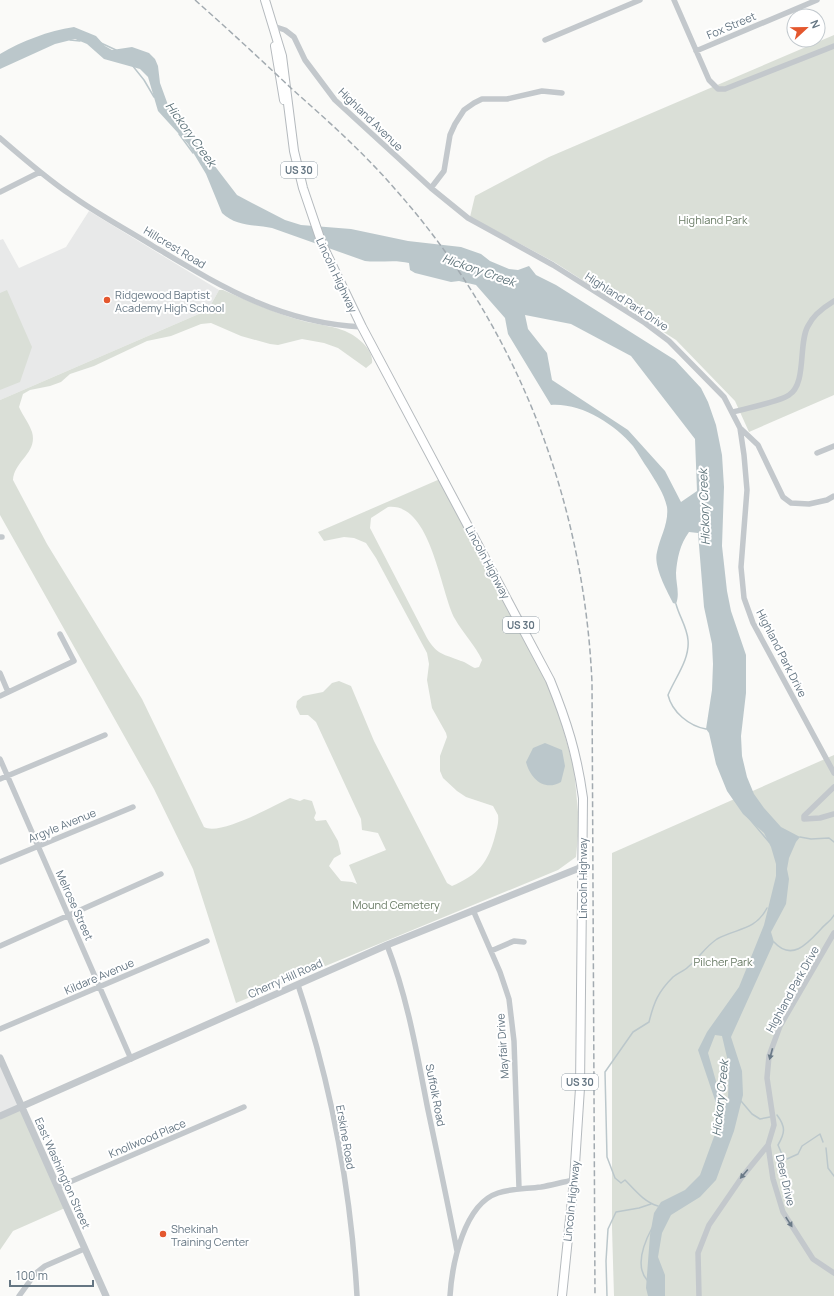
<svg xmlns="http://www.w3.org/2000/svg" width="834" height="1296" font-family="Manrope,sans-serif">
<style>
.built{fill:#e8e9e9}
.green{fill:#dadfd7;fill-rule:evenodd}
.water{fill:#bbc7cb;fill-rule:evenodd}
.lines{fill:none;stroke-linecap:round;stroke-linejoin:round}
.stream{stroke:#bbc7cb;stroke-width:1.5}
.primary-casing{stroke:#b5babe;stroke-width:10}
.minor{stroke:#c3c8cc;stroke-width:5.5}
.tertiary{stroke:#c3c8cc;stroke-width:7}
.primary{stroke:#fff;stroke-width:8}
.rail{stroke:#a2aab0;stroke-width:1.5;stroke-dasharray:6 3;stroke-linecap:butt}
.oneway{fill:#6a7a87}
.poi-dot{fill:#e4572e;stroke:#fff;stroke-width:1.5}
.labels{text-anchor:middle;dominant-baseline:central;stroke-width:4;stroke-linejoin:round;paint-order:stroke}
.shield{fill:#fff;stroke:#939fa8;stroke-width:1}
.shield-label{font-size:10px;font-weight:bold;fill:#657683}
.street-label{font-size:11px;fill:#657683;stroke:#fff}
.park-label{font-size:11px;fill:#687a64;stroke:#fff}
.poi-label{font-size:11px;fill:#657683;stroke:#fff;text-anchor:start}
.water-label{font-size:12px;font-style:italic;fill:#60757c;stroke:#fff}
</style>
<rect width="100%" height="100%" fill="#fafaf8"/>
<path class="built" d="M 89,211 L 219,290 L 208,310 L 0,400 L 0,240 L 3,239 L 19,268 L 66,247 Z
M 0,1062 L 19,1106 L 0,1114 Z"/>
<path class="green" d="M 834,35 L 834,395 L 749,432 L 735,401 L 676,340 L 554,262 L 470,217 L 475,196 L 549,157 Z
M 7,290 L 32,347 L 20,382 L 0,390 L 0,293 Z
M 219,290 L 223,290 C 250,302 275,313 303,321 C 315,324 338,327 347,332 C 358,337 374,350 372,363 L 366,368 L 338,348 L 324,343 L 302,339 L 278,345 L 270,344 L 241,336 L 211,323 L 201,324 L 171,336 L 147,341 L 94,366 L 70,374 L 61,382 L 50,386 L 30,390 L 23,394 L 19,407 C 23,416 29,423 32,432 C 38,453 14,461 13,480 L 47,544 L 142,699 L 204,827 C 220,836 273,806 290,798 L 300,801 L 304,799 L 312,801 L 316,813 L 314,818 L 316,821 L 326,820 L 338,841 L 341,854 L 334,858 L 329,866 L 341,881 L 352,882 L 357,884 L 349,865 L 386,850 L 378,833 L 362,830 L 361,819 L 316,722 L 308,715 L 300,715 L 296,707 L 297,701 L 303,696 L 323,692 L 332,683 L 339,681 L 351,686 L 374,741 L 447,883 L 452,886 C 478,875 488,863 495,836 C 497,829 499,822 498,815 L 493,806 L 466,797 L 457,791 L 443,778 L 440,771 L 440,756 L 447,737 L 446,733 L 432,708 L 427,680 L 429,664 L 427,653 L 376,558 L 366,543 L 354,538 L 344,537 L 324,541 L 318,532 L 440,479 L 554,696 L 574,769 L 578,812 L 578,836 L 576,857 L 558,870 L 236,1003 L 193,869 L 154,789 L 0,515 L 0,400 L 208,310 ZM 388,507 C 431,502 440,591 455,619 C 463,633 475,645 482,660 L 479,667 L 475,668 C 470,666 466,662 461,661 C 444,654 437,655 427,638 L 370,528 L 371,518 Z
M 834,755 L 834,1296 L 614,1296 L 612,1228 L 612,853 Z
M 21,1109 L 65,1208 L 13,1231 L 0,1250 L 0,1118 Z"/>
<path class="water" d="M 74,27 L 96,36 L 105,46 L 112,50 L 132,47 L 149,53 L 155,59 L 158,66 L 160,83 L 168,105 L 237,195 L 252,203 L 285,220 L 301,225 L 351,229 L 408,241 L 461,247 L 481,254 L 490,261 L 509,269 L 518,270 L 529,266 L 536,275 L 556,285 L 675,360 L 701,388 L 708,402 L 716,425 L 722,455 L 724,487 L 722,546 L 727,591 L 731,611 L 746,655 L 746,693 L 741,736 L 742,756 L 747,777 L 754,794 L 764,808 L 781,827 L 800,837 L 796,842 L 789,858 L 787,869 L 789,879 L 786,904 L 771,932 L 774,942 L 731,1037 L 742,1071 L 743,1095 L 734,1131 L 716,1180 L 700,1197 L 671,1215 L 662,1233 L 658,1257 L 665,1275 L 665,1296 L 648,1296 L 646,1288 L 650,1235 L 654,1213 L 661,1202 L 685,1190 L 700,1175 L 719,1123 L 719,1112 L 698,1050 L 707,1032 L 739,987 L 764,925 L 776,876 L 776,864 L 771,847 L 764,833 L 743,814 L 727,791 L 716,764 L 709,733 L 706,729 L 712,690 L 713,664 L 712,644 L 704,607 L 698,533 L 689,532 C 680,544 677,559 676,573 C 676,584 680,594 676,604 L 673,603 C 667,591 653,566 657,552 C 660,537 669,523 667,507 C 664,493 656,482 648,469 C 643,462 638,453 633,446 C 614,424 582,403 551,405 L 508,334 L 505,318 L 476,285 L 459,281 L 451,282 L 415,273 L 410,270 L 409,263 C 394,259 380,263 365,261 L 272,228 C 255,225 235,226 222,213 L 206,174 L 188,144 L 158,111 L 148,77 L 140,69 L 104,59 L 87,44 L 75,39 L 55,44 L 0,69 L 0,54 C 22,41 48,31 74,27 ZM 525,315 L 571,324 L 631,356 L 695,439 L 697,491 L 681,502 L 665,471 L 628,430 L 552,380 L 547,353 L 528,329 ZM 715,1035 L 722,1036 L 729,1066 L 728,1101 L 723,1106 L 708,1053 Z
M 545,743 L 562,750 L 565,766 L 561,782 C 544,792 530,778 526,762 L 533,748 Z"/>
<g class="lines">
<path class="stream" d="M 70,40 L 80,41
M 101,43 L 116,50
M 132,65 L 144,80 L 154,97
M 179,134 L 193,153
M 676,604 C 679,616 687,627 688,640 C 690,659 675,678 668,695 C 672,712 689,726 706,729
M 747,816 L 769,842
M 800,837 L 811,839 L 829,838 L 834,842
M 774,942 C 792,962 808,943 821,929 C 825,924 831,921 834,915
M 741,1101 L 752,1114 L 760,1119 L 770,1117
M 777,1115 C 786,1127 785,1133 778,1145 L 781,1152 L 787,1159 L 798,1154 L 802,1146 L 820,1134 L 823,1142
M 826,1148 L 828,1168 L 834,1176
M 658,1206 C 644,1202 635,1190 625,1180 L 621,1183 L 615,1178 L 607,1157 L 605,1072 L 633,1032 L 649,1022 C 654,1002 658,992 673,977 C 678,973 684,971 688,967 C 699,958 705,947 717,939 C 737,928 755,931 767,908
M 647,1280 C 635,1266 644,1243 652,1228
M 607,1296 L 606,1261 L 608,1229 L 616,1212 L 639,1208 L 651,1204"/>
<g class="primary-casing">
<path id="primary" d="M 265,0 L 282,56 L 294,151 L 303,188 L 322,244 L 362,327 L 550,680 C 567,722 577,754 583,798 L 580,1088 L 574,1180 L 562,1296
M 275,46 L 284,100"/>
</g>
<path class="minor" d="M 674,0 L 709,80 L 718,89 L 725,89 L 834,46
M 273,26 L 285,30 L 294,37 L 305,60 L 335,100 L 431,188 L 468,218 L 553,265 L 645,323 L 669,341 L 724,397 L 740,428 L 744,455 L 747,490 L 741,567 L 744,598 L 753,623 L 834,773
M 545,40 L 640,0
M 696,51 L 817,0
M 0,138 C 23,158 46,178 71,195 C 97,214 126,229 153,246 C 222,287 280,323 362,327
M 431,188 L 444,171 L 450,135 L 455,124 L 464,110 L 474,103 L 482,99 L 507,99 L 542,91 L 562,93
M 0,192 L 40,172
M 733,412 C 747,408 779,402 789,395 C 807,384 798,343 808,326 C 813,315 824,307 834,301
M 740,428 L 758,445 L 783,497 L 791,503 L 809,504 L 827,500 L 834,496
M 817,453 L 834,446
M 0,537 L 2,537
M 0,673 L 8,692
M 0,696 L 74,661 L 60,634
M 0,759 L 131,1059
M 0,779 L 105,735
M 834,787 L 804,816 L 804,819 L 820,818 L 834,814
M 0,862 L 133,807
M 473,910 L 500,972 L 509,999 L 514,1041 L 519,1188
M 387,945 C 408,999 417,1054 428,1110 C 438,1157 448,1204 457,1251
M 0,946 L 161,874
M 491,951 L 514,941 L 524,942
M 298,985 C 331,1084 351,1191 357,1296
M 0,1029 L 207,941
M 768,1145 L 773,1179 L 783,1212 L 813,1259 L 834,1273
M 58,1187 L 244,1107
M 19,1296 L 35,1274 L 45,1266 L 84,1249
M 450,1296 C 452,1264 464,1204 498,1193 C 513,1188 526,1189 541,1187 C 552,1185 563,1182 574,1180
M 699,1296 L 698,1253 L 709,1225 L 742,1177 L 768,1145 L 774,1125 L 767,1078 L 769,1056 L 780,1026 L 834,933"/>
<path class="tertiary" d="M 0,1058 L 106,1296
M 0,1116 L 387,945 L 582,867"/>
<use href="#primary" class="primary"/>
<path class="rail" d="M 195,0 C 228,29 260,59 292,89 C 328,121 364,153 395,189 C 517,326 584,500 592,683 L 595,1296"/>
</g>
<defs><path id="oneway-solid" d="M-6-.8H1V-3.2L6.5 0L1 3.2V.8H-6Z"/></defs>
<g class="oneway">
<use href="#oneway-solid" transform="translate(771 1054) rotate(105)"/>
<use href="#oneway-solid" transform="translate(744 1174) rotate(130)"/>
<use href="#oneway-solid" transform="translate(789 1222) rotate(57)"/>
</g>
<g class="poi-dot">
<circle cx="107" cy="300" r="4"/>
<circle cx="163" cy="1234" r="4"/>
</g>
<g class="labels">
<g class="shield">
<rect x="281" y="162" width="36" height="16" rx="3"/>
<rect x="503" y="617" width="36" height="16" rx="3"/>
<rect x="562" y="1074" width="36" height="16" rx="3"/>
</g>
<g class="shield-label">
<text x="299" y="170">US 30</text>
<text x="521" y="625">US 30</text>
<text x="580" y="1082">US 30</text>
</g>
<g class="street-label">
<text transform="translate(731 25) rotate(-23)">Fox Street</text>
<text transform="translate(371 119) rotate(44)">Highland Avenue</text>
<text transform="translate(175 247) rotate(31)">Hillcrest Road</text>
<text transform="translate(337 275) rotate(65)">Lincoln Highway</text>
<text transform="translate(627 301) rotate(33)">Highland Park Drive</text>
<text transform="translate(488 562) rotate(62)">Lincoln Highway</text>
<text transform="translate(782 653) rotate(63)">Highland Park Drive</text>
<text transform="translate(62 825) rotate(-22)">Argyle Avenue</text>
<text transform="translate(582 878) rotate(-90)">Lincoln Highway</text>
<text transform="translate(75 905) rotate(66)">Melrose Street</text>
<text transform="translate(99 976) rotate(-23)">Kildare Avenue</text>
<text transform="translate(285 978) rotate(-24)">Cherry Hill Road</text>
<text transform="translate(792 989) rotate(-61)">Highland Park Drive</text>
<text transform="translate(502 1046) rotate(-94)">Mayfair Drive</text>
<text transform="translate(436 1095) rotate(79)">Suffolk Road</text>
<text transform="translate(346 1137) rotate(80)">Erskine Road</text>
<text transform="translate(147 1138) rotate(-23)">Knollwood Place</text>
<text transform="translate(63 1173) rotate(66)">East Washington Street</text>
<text transform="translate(786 1180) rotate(77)">Deer Drive</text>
<text transform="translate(571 1201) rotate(-84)">Lincoln Highway</text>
</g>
<g class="park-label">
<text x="713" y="219">Highland Park</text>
<text x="396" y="904">Mound Cemetery</text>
<text x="723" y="961">Pilcher Park</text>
</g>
<g class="poi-label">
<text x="115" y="294">Ridgewood Baptist<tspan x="115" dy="13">Academy High School</tspan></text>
<text x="171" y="1228">Shekinah<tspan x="171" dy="13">Training Center</tspan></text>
</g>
<g class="water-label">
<text transform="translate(191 134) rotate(54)">Hickory Creek</text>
<text transform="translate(479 270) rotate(19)">Hickory Creek</text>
<text transform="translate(704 507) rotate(-92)">Hickory Creek</text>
<text transform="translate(720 1098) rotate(-84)">Hickory Creek</text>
</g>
</g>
<g transform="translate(806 28) rotate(68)"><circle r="19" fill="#ffffff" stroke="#c1c8cd"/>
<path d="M0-3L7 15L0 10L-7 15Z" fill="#e4572e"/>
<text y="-6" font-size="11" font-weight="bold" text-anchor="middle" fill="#657683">N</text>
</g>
<path d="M10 1280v6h83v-6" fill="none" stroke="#657683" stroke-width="2"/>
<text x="16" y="1280" font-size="12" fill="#657683" stroke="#ffffff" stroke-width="3" paint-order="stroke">100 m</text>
</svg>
